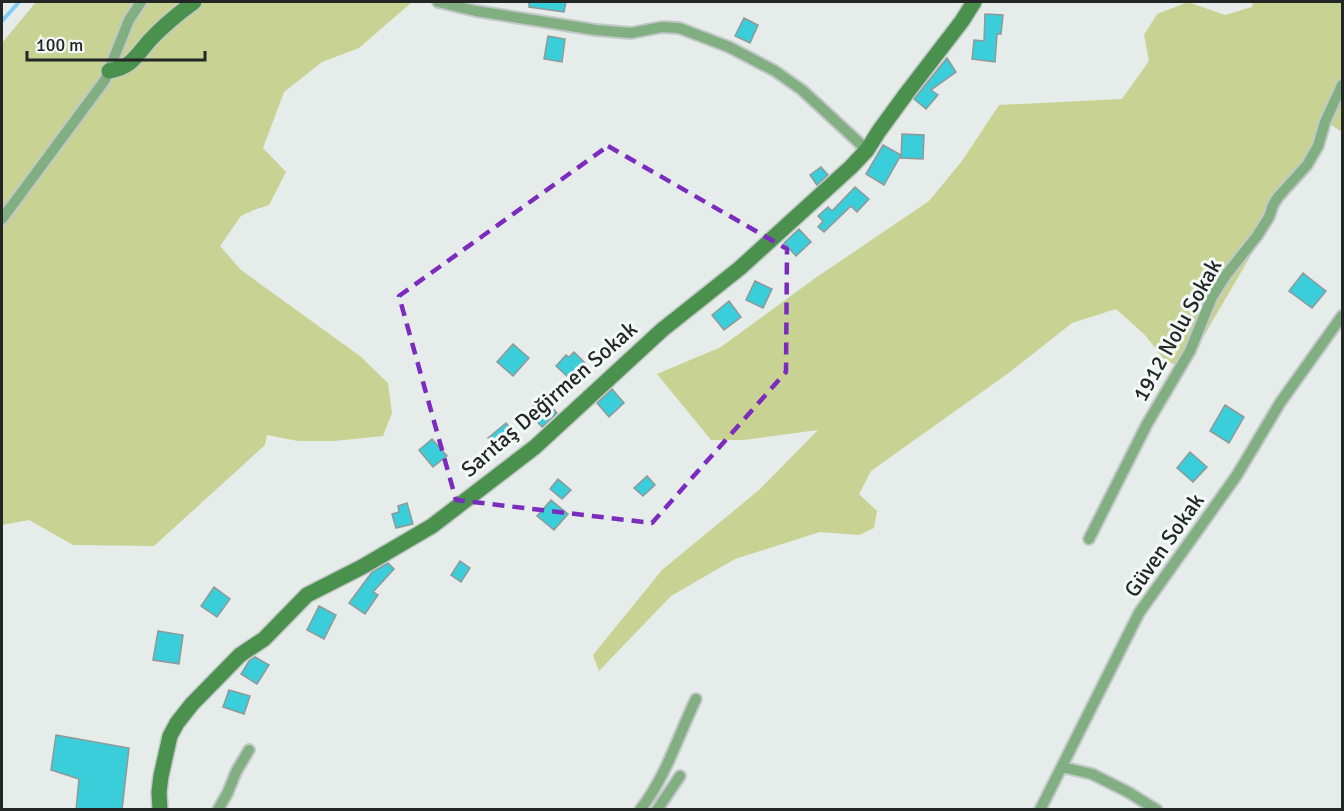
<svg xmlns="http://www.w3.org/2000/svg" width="1344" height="811" font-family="Signika,sans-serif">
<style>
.green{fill:#c8d293}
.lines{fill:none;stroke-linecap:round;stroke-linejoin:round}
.stream{stroke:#80cef7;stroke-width:4}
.building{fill:#39ceda;stroke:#909898;stroke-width:1.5}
.street-casing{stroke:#c2c8c7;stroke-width:14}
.secondary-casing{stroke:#c2c8c7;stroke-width:18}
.street{stroke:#82af82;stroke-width:10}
.secondary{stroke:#4b914e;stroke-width:15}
.marked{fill:none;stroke:#7b2cbf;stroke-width:4.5;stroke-dasharray:12 8;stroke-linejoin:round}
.labels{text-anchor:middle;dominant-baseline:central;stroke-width:6;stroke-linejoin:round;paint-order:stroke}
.street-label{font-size:22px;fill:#232625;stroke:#f2f9f7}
</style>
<rect width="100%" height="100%" fill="#e5ecea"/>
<path class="green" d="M 36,2 L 412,2 L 359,48 L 322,62 L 284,92 L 263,148 L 286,172 L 269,205 L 254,210 L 241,216 L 220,246 L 241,270 L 360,356 L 388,383 L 392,413 L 383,436 L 334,441 L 298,441 L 267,435 L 265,445 L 154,546 L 73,545 L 29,520 L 2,525 L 2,43 Z
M 1188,2 L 1225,15 L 1252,7 L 1253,2 L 1342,2 L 1342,132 L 1328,123 L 1184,370 L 1163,358 L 1145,335 L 1116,309 L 1072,323 L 1010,372 L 871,471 L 859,494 L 877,511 L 874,528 L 859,535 L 820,532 L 735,559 L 671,596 L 599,671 L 593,655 L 662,570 L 759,490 L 818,430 L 744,440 L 711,440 L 657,374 L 721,347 L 814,279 L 929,201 L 962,161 L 999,105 L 1122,99 L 1149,61 L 1144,35 L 1157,14 Z"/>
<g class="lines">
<path class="stream" d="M 2,21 L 19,2"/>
</g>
<path class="building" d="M 529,2 L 566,2 L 564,12 L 529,7 Z
M 985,14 L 1003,15 L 1001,34 L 997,34 L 995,62 L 972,59 L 974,40 L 984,41 Z
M 744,18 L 758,25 L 750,43 L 735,36 Z
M 548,36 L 565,39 L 562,62 L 544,59 Z
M 947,58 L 956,72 L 931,90 L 938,95 L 926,109 L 914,99 Z
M 902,134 L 924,135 L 923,159 L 901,158 Z
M 883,145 L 901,155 L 884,185 L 866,174 Z
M 821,167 L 828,175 L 817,185 L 810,175 Z
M 855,187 L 869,199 L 857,212 L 851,206 L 824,232 L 818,227 L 823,221 L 818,216 L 828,207 L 832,211 Z
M 799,229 L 811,242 L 796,256 L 784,243 Z
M 1303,273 L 1326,291 L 1312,308 L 1289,291 Z
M 755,281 L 772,289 L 763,308 L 746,300 Z
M 729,301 L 741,317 L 724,330 L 712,315 Z
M 513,344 L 529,358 L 513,376 L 497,362 Z
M 574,352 L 585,363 L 570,379 L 556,366 L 566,355 L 569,357 Z
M 612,389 L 624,403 L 609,417 L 597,403 Z
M 543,397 L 557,413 L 542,427 L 528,411 Z
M 1225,405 L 1244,417 L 1229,443 L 1210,431 Z
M 506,423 L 517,437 L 499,451 L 488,438 Z
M 432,439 L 447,456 L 433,467 L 419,450 Z
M 1190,452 L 1207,467 L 1193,482 L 1177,468 Z
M 647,476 L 655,485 L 643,496 L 634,488 Z
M 558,479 L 571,490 L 562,499 L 550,489 Z
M 551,500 L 568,514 L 554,530 L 537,516 Z
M 407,503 L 413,524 L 396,528 L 392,514 L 399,512 L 398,506 Z
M 460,561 L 470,568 L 461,582 L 451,575 Z
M 388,563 L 394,569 L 373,592 L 378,595 L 365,614 L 349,603 L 372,572 Z
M 214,587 L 230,599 L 217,617 L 201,606 Z
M 319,606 L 336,615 L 324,639 L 307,630 Z
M 158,631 L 183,635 L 179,664 L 153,660 Z
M 255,657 L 269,665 L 257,684 L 241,674 L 249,661 Z
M 229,690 L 250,696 L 244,714 L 223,707 Z
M 56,735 L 129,748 L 122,810 L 76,810 L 79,779 L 51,770 Z"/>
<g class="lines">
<g class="street-casing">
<path id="street" d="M 438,2 L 476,11 L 596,30 L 631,33 L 662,27 L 679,28 L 729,47 L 775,71 L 802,90 L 867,150
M 2,219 L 105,80 L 129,20 L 141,2
M 1089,539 L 1147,424 L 1190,351 L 1212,297 L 1226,275 L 1257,236 L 1269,217 L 1273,205 L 1278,197 L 1307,165 L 1318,146 L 1325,122 L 1342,85
M 1062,767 L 1092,774 L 1128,792 L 1157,810
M 218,810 L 228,792 L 236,772 L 249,750
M 640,810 C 666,777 678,736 696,699
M 657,810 L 680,776
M 1040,810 L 1139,613 L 1237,475 L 1280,403 L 1342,316"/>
</g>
<g class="secondary-casing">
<path id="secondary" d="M 109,71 C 132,67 136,56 150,40 C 163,26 179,13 194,2
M 160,810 L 159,792 L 161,776 L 170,736 L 177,723 L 192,704 L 240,655 L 264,639 L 307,595 L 362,567 L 432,526 L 535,447 L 662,330 L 740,268 L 851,167 L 867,150 L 879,131 L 906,94 L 962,21 L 974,2"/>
</g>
<use href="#street" class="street"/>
<use href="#secondary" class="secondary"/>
</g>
<path class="marked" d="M 608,146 L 787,249 L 786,372 L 652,523 L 456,500 L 399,296 Z"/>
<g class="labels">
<g class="street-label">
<text transform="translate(1177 330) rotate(-61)">1912 Nolu Sokak</text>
<text transform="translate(549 399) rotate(-41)">Sarıtaş Değirmen Sokak</text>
<text transform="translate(1164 545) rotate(-55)">Güven Sokak</text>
</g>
</g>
<rect width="1344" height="811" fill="none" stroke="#232625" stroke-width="6"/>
<path d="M27 51v9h178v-9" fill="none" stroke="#232625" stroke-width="3"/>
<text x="36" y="51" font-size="18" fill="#232625" stroke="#f2f9f7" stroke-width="4.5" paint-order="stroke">100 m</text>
</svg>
